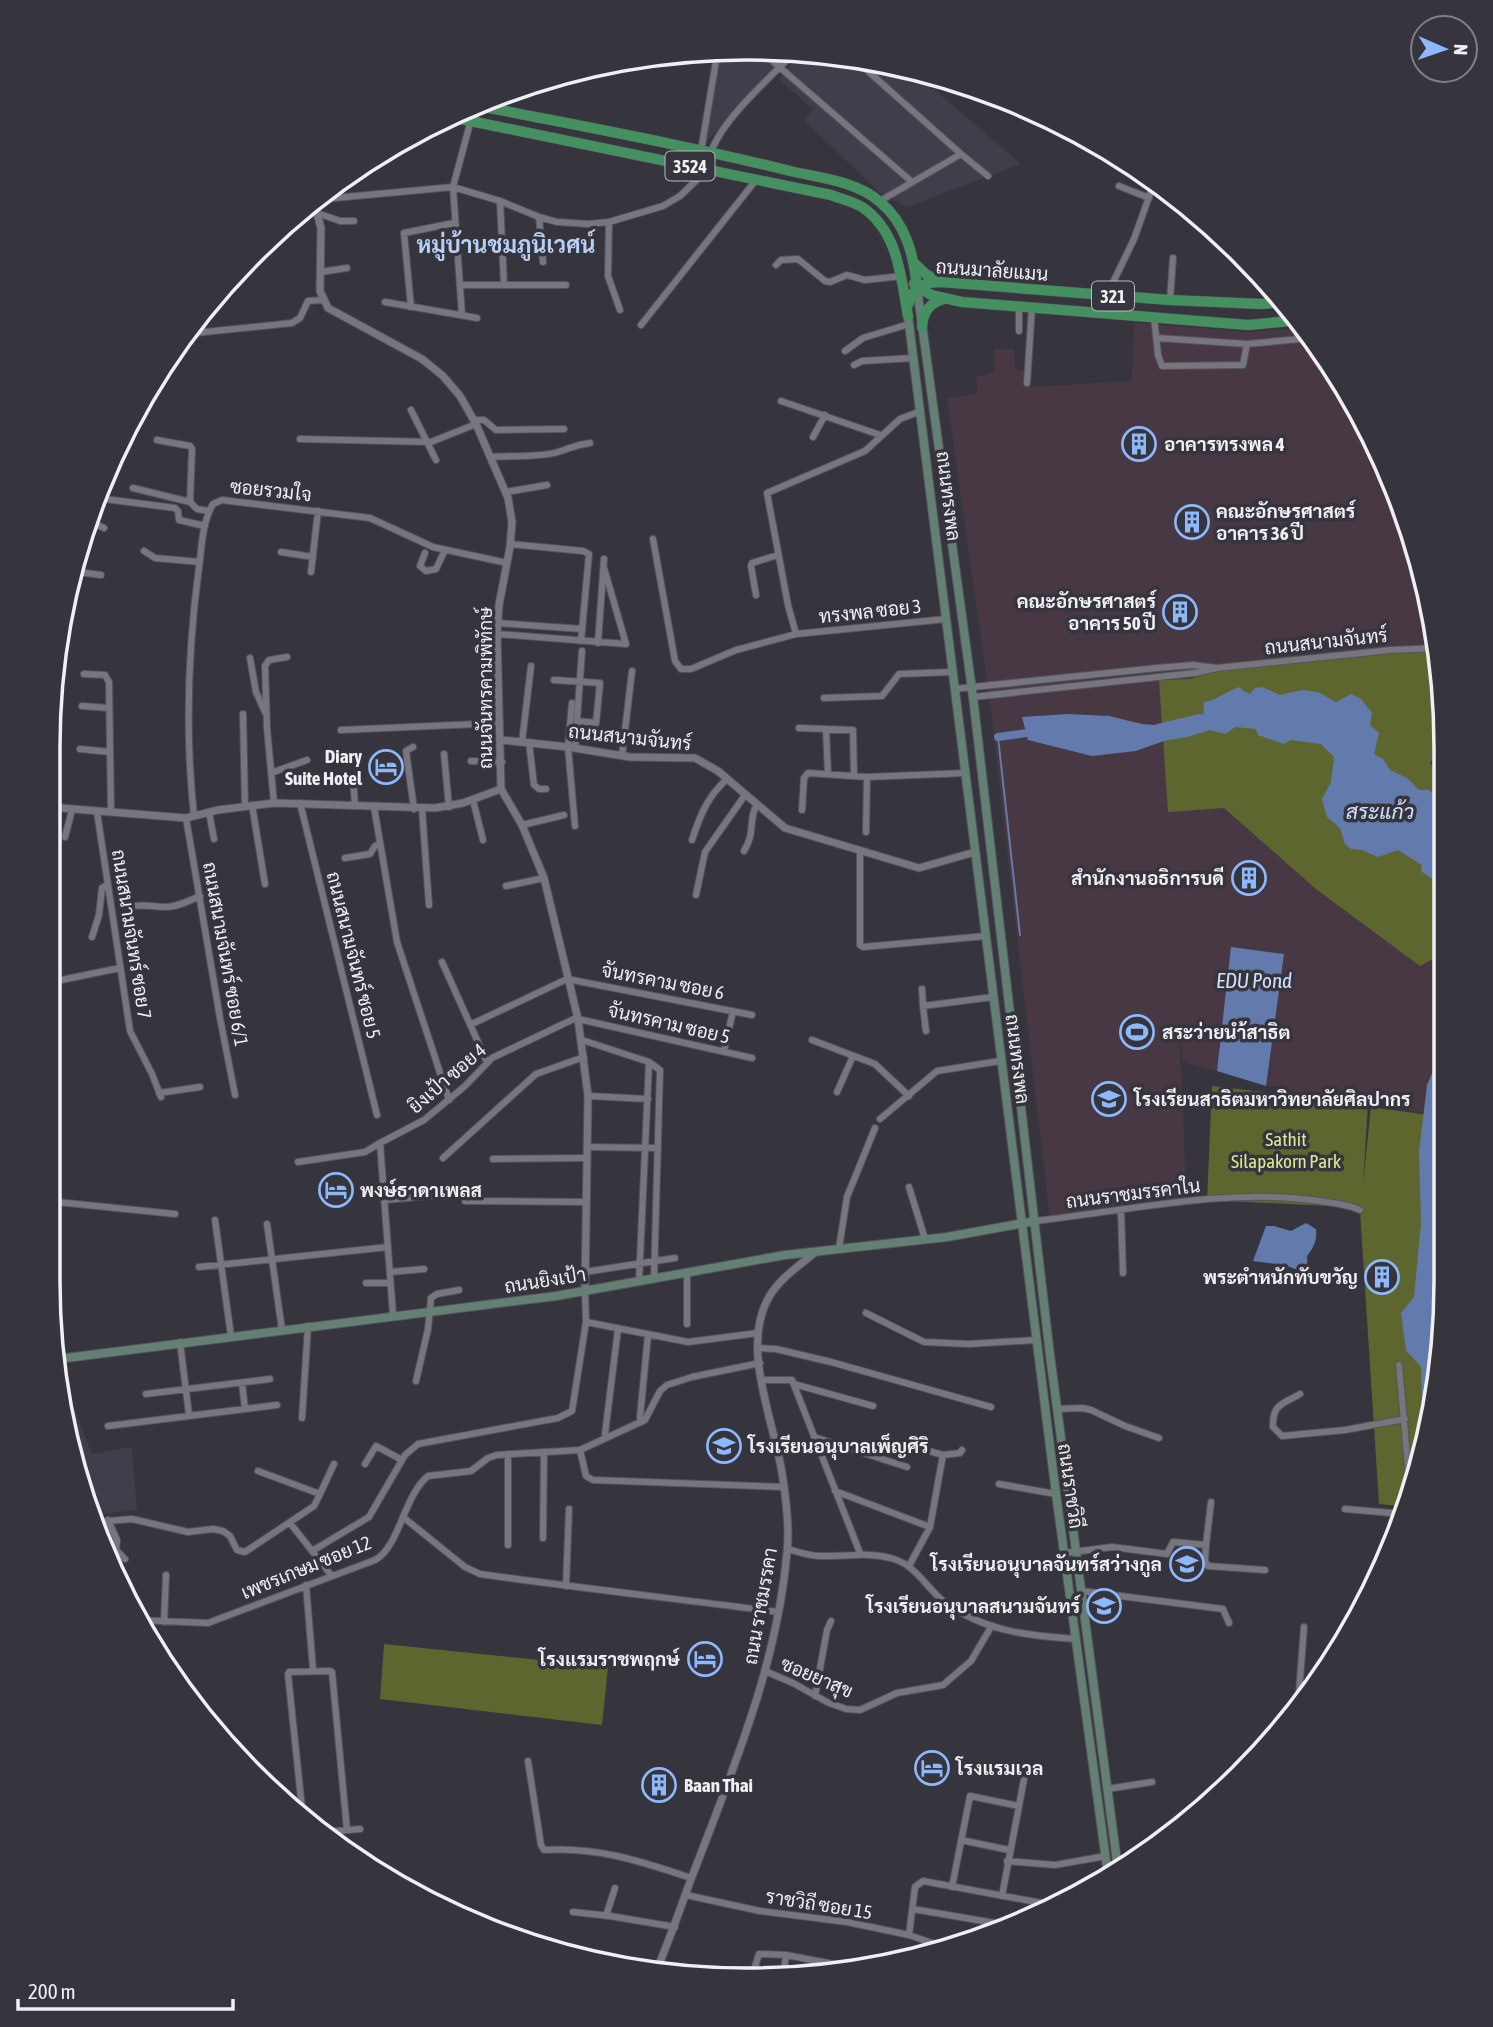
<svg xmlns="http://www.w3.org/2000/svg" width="1493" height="2027" font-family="'Asap Condensed',Sarabun,sans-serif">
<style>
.built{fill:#413d4b}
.education{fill:#483844}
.green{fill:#5e6630}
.water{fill:#637bac}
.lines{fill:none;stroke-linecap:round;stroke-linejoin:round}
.stream{stroke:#637bac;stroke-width:2}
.canal{stroke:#637bac;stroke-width:8}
.minor-casing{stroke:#555359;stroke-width:8}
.tertiary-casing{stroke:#555359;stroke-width:9}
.secondary-casing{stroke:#555359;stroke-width:10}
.trunk-casing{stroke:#555359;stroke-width:11}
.minor{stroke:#77757e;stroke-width:6}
.tertiary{stroke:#77757e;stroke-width:7}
.secondary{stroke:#647f73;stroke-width:8}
.trunk{stroke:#449060;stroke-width:10}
.labels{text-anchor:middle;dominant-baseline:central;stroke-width:7;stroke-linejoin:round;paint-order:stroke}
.shield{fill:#36343c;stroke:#b8b7bd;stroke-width:2}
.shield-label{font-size:18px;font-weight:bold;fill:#f0eff4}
.street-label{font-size:19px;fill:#f0eff4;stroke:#36343c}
.poi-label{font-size:19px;font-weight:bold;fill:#f0eff4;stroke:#36343c;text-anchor:start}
.park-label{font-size:19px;fill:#ddeb94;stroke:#36343c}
.water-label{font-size:21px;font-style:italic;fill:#d1e0fe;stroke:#36343c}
.quarter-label{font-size:23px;font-weight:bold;fill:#b7d0f6;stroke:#36343c}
.rim{fill:none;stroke:#f0eff4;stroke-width:3.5}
</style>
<rect width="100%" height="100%" fill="#36343c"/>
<path class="built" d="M 721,49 L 795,52 L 705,143 Z
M 801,52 L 838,53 L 913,71 L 1021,164 L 907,207 L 880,193 L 804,120 L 813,109 L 779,79 Z
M 75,1410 L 92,1454 L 132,1447 L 137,1510 L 93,1515 L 71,1462 L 65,1413 Z"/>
<path class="education" d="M 1134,323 L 1251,332 L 1305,327 L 1393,479 L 1440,655 L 1442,1062 L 1426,1113 L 1297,1093 L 1183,1062 L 1178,1008 L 1187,1202 L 1050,1220 L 990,703 L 947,398 L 977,394 L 976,377 L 995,372 L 994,349 L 1014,349 L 1015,370 L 1030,371 L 1030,387 L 1132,381 Z"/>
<path class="green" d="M 1391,650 L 1438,650 L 1440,655 L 1440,737 L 1430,764 L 1440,769 L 1442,954 L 1420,966 L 1316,889 L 1224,808 L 1168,812 L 1159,680 L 1191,679 L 1217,668 Z
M 1212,1086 L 1368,1104 L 1363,1183 L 1371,1107 L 1443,1117 L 1444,1327 L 1408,1507 L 1379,1504 L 1360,1211 L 1349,1207 L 1207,1200 Z
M 384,1644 L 608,1667 L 602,1725 L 380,1699 Z"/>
<path class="water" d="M 1240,687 L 1243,691 L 1250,694 L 1255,688 L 1262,687 L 1280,695 L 1302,690 L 1318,692 L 1336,702 L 1351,694 L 1361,699 L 1372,713 L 1370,725 L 1379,733 L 1374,754 L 1383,759 L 1390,770 L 1407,778 L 1419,790 L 1429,790 L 1438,799 C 1437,819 1443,831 1435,849 L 1441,857 L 1441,898 L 1432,879 L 1421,871 L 1422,865 L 1398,850 L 1378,857 L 1362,850 L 1351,849 L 1345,844 L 1340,828 L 1327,817 L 1322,799 L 1331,782 L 1334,757 L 1321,744 L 1291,740 L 1284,744 L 1258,735 L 1256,729 L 1235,727 L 1226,734 L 1210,730 L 1187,737 L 1164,741 L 1136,751 L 1092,756 L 1028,740 L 1022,717 L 1068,714 L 1109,716 L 1142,724 L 1167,726 L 1203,717 L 1204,702 C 1218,700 1226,691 1240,687 Z
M 1231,947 L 1284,954 L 1266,1086 L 1217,1071 Z
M 1442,1051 L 1443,1088 L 1440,1094 L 1433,1175 L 1443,1209 L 1437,1227 L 1433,1280 L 1443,1332 L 1423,1433 L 1421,1367 L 1406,1350 L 1401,1313 L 1414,1297 L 1421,1223 L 1419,1152 L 1427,1085 Z
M 1306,1223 L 1316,1229 C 1317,1241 1314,1247 1307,1256 L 1308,1274 L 1285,1265 L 1253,1261 L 1266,1226 L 1274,1226 L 1291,1231 Z"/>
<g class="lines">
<path class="stream" d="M 998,737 L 1020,935"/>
<path class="canal" d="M 1158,728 L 1200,718
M 998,737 L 1034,732"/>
<g class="minor-casing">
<path id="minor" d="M 761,51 L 912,182
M 851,56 L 961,154 L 880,201
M 711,152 C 724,117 769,79 795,52
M 961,154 L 988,176
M 696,167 L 701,151 L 718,49
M 1119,186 L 1149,198
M 313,200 L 453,187 L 500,201 L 539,217 L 557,222 L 589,224 L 609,222 L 663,206 L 680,196 L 707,170
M 500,201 L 504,284
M 317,213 L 340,221 L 354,221
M 539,217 L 543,262
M 609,222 L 608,276 L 620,310
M 776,265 L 781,260 L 798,259 L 825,281 L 830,282 L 847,275 L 865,280 L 902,276
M 320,272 L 347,268
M 460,285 L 566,285
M 1107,295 L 1134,239 L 1154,183
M 1170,300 L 1173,258
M 385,302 L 477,318
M 411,307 L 404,233 L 454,223
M 462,315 L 453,187 L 475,105
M 1154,317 L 1158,355 L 1162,366 L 1243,365 L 1247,344 L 1311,338
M 641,325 L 756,180
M 1019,331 L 1019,306
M 185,334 L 292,323 L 300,318 L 308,301 L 323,300
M 1157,338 L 1247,344
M 845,351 L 863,338 L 909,324
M 854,365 L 862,361 L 913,358
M 1027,383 L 1032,307
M 781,401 L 880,435
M 411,410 L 436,460
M 474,420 L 484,420 L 496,430 L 564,429
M 813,437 L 825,415
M 300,439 L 431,442 L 476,424
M 157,440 L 190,446 L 192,449 L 190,502
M 491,457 C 512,455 538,458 558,452 C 571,448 574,445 590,443
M 133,488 L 190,502 L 197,509 L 209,511
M 506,492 L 547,485
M 97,498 L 175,508 L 178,511 L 179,520 L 205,526
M 92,510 L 95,524 L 104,528
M 653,539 L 675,661 L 681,669 L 691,669 L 736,650 L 796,634 L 946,619
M 510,544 L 583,551 L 589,554 L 581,641
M 144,551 L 155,558 L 200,562
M 281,552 L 313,557
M 425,553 L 420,566 L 426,571 L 436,569 L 445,550
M 70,571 L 101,575
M 311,572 L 318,511
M 756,595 L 751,566 L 752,563 L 778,555
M 497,623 L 582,629
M 497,634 L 626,644 L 604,568
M 796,634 L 788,605 L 767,493 L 865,451 L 900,419 L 921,411
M 598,643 L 604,559
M 250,658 L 256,692 L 265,712
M 1217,668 L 1391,650 L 1438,648
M 84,674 L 105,675 L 109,682 L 111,812
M 554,680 L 600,683 L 596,723 L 577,721
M 954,689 L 1157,668 L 1193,665 L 1217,668 L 1195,673 L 973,697
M 824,698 L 882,696 L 899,674 L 952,672
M 49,702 L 49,699
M 572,703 L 568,747 L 575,826
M 82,706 L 109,708
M 243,714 L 245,806
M 799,728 L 853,730 L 854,776
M 826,729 L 828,774
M 341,730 L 500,723
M 522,742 L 531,666
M 529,742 L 534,785 L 539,789 L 546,789
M 413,747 L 406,751 L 414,809
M 575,748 L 582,651
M 80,749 L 110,752
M 444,754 L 449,807
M 622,756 L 632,671
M 471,761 L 502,762
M 271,773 L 307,760
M 353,777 L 355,806
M 473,800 L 483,840
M 274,803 L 267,728 L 265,666 L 269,660 L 287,657
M 300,803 L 377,1115
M 252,805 L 265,884
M 374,807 L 397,942 L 449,1100
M 422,809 L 429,905
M 802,810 L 804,778 L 808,773 L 867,777 L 966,773
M 97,812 L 130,1031 L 152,1074 L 161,1097
M 209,812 L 214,839
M 194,816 C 185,734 188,649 199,567 C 202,546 202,523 213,504 L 222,500 L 370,518 L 433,547 L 507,563
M 186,818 L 220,1018 L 235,1095
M 522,825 L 564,815
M 866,832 L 867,777
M 65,837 L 72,810
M 692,840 C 700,815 708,796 727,779
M 860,850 L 860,945 L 863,947 L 986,936
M 744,851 C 756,832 748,818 757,805
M 345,858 L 370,854 L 375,846 L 380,844
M 506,886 L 544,878
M 696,895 L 705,852 L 745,795
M 129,907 C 143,903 151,907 165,907 C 177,907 189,901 200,896
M 92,937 L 99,915 L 102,888 L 108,884
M 442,962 L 487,1062
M 61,980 L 120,968
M 922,989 L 923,1006 L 993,997
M 923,1006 L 926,1031
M 578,1019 L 752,1058
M 472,1024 L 567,979 L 752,1015
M 582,1040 L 649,1062 L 660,1070 L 654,1278
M 812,1040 L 875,1064 L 909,1096
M 724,1051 L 733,1011
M 837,1092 L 853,1056
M 159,1093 L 200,1087
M 588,1096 L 648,1099
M 880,1119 L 937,1071 L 1000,1061
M 587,1147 L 658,1148
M 443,1158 L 536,1074 L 584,1057
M 493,1159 L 587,1158
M 298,1162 L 365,1152 L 380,1143
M 48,1179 L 52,1179
M 909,1187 L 925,1239
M 385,1200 L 439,1195
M 47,1201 L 175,1214
M 465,1201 L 586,1202
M 1121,1211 L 1123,1273
M 215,1220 L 231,1336
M 1035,1221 C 1128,1211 1225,1187 1319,1201 C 1333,1203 1348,1204 1360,1210
M 267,1224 L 282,1330
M 839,1248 L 847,1197 L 875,1128
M 199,1267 L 388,1247
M 390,1272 L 424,1269
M 585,1272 L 675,1258
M 639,1281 L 649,1062
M 366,1283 L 390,1283
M 866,1313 L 924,1342 L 969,1344 L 1036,1340
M 393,1315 L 380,1143 L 424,1120 L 465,1086 L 492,1058 L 578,1017
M 586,1322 L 688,1342 L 758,1333
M 687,1324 L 687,1272
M 180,1342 L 189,1415
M 759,1348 L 776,1349 L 831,1362 L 991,1407
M 1399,1365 L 1409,1479 L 1403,1517
M 762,1380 L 792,1380 L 860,1553
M 416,1381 L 428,1329 L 431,1298 L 437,1294 L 459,1290
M 242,1383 L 245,1409
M 794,1384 L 873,1406
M 146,1394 L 270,1379
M 1300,1394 C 1283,1404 1272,1404 1273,1427 L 1282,1436 L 1345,1430 L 1405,1419
M 1058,1409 L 1082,1408 L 1091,1410 L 1125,1426 L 1159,1438
M 640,1417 L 648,1335
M 302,1418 L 308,1326
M 108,1426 L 277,1405
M 605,1434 L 618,1329
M 814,1437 L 907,1467
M 922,1449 L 943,1455
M 580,1450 L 586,1476 L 593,1480 L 784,1487
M 508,1454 L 508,1545
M 365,1464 L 376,1446 L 402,1460
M 258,1471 L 320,1494 L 334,1464
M 999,1484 L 1056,1494
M 835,1491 L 930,1527
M 1345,1509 L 1403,1514
M 403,1517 L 465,1567 L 480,1574 C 579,1588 679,1599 778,1612
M 108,1520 L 117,1540 L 116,1550 L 125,1559
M 96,1522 L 132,1519 L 188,1532 L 213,1529 L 223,1531 L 230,1536 L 237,1550 L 245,1552 L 314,1506 L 320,1494
M 290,1523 L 331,1575
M 543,1538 L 544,1452
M 1206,1545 L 1205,1561 L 1208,1566 L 1265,1570
M 788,1549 C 798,1552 809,1556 819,1556 C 845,1557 869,1551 894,1559 C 916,1566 926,1587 943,1601 C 983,1631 1028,1636 1076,1639
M 312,1551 L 369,1517 L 405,1455 L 418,1444 L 558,1418 L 572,1411 L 586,1322 L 585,1290
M 1065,1553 L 1112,1547 L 1167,1554 L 1173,1542 L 1206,1545 L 1211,1502
M 909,1566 L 930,1527 L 943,1455 L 960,1453 L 962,1450
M 306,1585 L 313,1669
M 566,1586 L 569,1509
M 1081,1591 L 1223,1609 L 1229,1623
M 137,1620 L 208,1623 L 375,1560 C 399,1548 404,1495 428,1476 L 471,1471 L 488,1458 L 497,1455 L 580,1450 L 645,1420 L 660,1391 L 667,1385 L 692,1377 L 760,1363
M 164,1622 L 166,1575
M 765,1671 L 793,1683 L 827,1702 L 846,1709 L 860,1710 L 897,1693 L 943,1685 L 971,1661 L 991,1627
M 815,1696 L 827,1630 L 831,1621
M 1298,1706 L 1304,1627
M 528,1761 L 541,1845 L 544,1850 C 599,1847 640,1861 691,1878
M 1107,1789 L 1152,1782
M 1019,1806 L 1024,1779
M 303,1818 L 288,1674 L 289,1672 L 330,1671 L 332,1672 L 347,1830
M 325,1832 L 360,1829
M 961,1840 L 1009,1850
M 1007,1861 L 1055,1865 L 1106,1856
M 952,1887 L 970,1796 L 1019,1806 L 1002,1896
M 686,1895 L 760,1911 L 847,1922 L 909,1935 L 946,1948
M 913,1909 L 1012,1926
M 573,1912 L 610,1916 L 675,1927
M 606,1916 L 615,1888
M 909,1935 L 915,1887 L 923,1881 L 1058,1906
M 752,1976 L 759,1954 L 786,1955
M 783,1978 L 786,1955 L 849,1967"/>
</g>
<g class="tertiary-casing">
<path id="tertiary" d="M 313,199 L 321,228 L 320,291 L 328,308 L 422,359 L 443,376 L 460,396 L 476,424 L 508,498 L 512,522 L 510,547 L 499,605 L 497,634 L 501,789 L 522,825 L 544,878 L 578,1019 L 588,1096 L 585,1290
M 502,740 L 568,747 L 630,757 L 695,758 L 718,771 L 785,828 L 919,868 L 975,852
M 48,807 L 186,818 L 218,810 L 274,803 L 435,808 L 463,803 L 501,789
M 657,1969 C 673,1932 685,1893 700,1856 C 738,1757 778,1658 787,1552 C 790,1527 786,1498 782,1473 C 774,1421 740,1347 769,1297 C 780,1278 798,1267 814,1253"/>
</g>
<g class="secondary-casing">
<path id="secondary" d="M 917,288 L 973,697 L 1050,1355 L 1118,1869
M 908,316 L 1056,1494 L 1108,1875
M 58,1359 L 556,1296 L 785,1255 L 947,1237 L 1035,1221"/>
</g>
<g class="trunk-casing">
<path id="trunk" d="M 475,105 C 580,126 686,145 790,171 C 820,178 856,181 880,202 C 906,223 914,256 917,288
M 446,116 L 831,195 C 841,199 852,201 862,207 C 898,231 901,277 908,316
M 915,264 L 927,275 L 941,281
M 914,284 L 931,295 L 962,302 L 1248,325 L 1300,320
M 908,305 C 913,287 923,282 941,282 L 1170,300 L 1261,304 L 1284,302
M 922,327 C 923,312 929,303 944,299"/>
</g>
<use href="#minor" class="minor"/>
<use href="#tertiary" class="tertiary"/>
<use href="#secondary" class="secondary"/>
<use href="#trunk" class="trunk"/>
</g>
<defs>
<g id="building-ring" transform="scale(1.75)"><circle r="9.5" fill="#36343c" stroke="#8db9fc" stroke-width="1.5"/><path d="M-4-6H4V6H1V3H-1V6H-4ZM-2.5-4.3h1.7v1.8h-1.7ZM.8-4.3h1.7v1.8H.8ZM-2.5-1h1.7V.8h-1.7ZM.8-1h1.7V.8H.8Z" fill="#8db9fc"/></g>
<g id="hotel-ring" transform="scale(1.75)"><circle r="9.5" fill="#36343c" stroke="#8db9fc" stroke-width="1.5"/><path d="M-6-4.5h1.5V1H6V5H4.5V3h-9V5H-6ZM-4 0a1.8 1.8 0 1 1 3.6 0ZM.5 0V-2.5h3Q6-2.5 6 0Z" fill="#8db9fc"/></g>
<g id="stadium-ring" transform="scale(1.75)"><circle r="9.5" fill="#36343c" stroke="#8db9fc" stroke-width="1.5"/><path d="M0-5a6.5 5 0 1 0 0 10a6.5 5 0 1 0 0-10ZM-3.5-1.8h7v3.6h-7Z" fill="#8db9fc"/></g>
<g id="school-ring" transform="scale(1.75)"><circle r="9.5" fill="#36343c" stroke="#8db9fc" stroke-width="1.5"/><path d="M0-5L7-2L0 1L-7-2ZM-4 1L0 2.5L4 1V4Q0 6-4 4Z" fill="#8db9fc"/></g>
</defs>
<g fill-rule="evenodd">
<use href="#building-ring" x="1139" y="444"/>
<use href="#building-ring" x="1192" y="522"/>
<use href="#building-ring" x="1180" y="612"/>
<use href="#hotel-ring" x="386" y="767"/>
<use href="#building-ring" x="1249" y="878"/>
<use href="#stadium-ring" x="1137" y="1032"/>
<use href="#school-ring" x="1109" y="1099"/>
<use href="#hotel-ring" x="336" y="1190"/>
<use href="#building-ring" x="1382" y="1277"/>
<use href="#school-ring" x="724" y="1446"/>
<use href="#school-ring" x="1187" y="1564"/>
<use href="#school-ring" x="1104" y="1606"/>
<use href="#hotel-ring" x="705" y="1659"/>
<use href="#hotel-ring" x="932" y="1768"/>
<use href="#building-ring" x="659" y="1785"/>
</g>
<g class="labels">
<g class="shield">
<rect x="665.5" y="151.5" width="49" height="29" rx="5"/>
<rect x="1092" y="281.5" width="42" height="29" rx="5"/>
</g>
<g class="shield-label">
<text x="690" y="166">3524</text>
<text x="1113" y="296">321</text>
</g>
<g class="street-label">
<text transform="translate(992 270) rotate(4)">ถนนมาลัยแมน</text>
<text transform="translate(271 490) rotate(6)">ซอยรวมใจ</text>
<text transform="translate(949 496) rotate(83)">ถนนทรงพล</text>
<text transform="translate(870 611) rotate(-6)">ทรงพล ซอย 3</text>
<text transform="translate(1326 641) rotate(-6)">ถนนสนามจันทร์</text>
<text transform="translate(485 688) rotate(-90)">ถนนจันทรคามพิทักษ์</text>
<text transform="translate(630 737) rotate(6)">ถนนสนามจันทร์</text>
<text transform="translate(132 934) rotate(81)">ถนนสนามจันทร์ ซอย 7</text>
<text transform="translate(226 954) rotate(80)">ถนนสนามจันทร์ ซอย 6/1</text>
<text transform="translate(354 955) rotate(76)">ถนนสนามจันทร์ ซอย 5</text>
<text transform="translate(663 981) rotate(11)">จันทรคาม ซอย 6</text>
<text transform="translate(669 1023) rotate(13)">จันทรคาม ซอย 5</text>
<text transform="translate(1018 1059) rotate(83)">ถนนทรงพล</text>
<text transform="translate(447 1078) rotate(-41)">ยิงเป้า ซอย 4</text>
<text transform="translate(1133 1193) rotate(-7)">ถนนราชมรรคาใน</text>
<text transform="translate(545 1280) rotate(-9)">ถนนยิงเป้า</text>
<text transform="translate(1071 1486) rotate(82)">ถนนราชวิถี</text>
<text transform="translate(306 1567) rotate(-22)">เพชรเกษม ซอย 12</text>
<text transform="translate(760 1606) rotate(-80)">ถนน ราชมรรคา</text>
<text transform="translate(817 1677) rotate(23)">ซอยยาสุข</text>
<text transform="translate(819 1904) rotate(9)">ราชวิถี ซอย 15</text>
</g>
<g class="poi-label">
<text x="1164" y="444">อาคารทรงพล 4</text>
<text x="1216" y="511">คณะอักษรศาสตร์<tspan x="1216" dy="22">อาคาร 36 ปี</tspan></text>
<text x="1156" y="601" text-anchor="end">คณะอักษรศาสตร์<tspan x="1156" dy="22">อาคาร 50 ปี</tspan></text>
<text x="362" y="756" text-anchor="end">Diary<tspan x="362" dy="22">Suite Hotel</tspan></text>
<text x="1224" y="878" text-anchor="end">สำนักงานอธิการบดี</text>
<text x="1162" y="1032">สระว่ายนำ้สาธิต</text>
<text x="1134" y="1099">โรงเรียนสาธิตมหาวิทยาลัยศิลปากร</text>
<text x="360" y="1190">พงษ์ธาดาเพลส</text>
<text x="1358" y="1277" text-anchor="end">พระตำหนักทับขวัญ</text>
<text x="748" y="1446">โรงเรียนอนุบาลเพ็ญศิริ</text>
<text x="1162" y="1564" text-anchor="end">โรงเรียนอนุบาลจันทร์สว่างกูล</text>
<text x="1080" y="1606" text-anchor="end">โรงเรียนอนุบาลสนามจันทร์</text>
<text x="680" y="1659" text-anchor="end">โรงแรมราชพฤกษ์</text>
<text x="956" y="1768">โรงแรมเวล</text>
<text x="684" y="1785">Baan Thai</text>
</g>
<g class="park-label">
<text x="1286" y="1139">Sathit<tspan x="1286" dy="22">Silapakorn Park</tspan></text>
</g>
<g class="water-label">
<text x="1380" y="811">สระแก้ว</text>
<text x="1254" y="980">EDU Pond</text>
</g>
<g class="quarter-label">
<text x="506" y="245">หมู่บ้านชมภูนิเวศน์</text>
</g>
</g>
<path d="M0 0H1493V2027H0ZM747 60H747A687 687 0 0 1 1434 747V1281A687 687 0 0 1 747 1968H747A687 687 0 0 1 60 1281V747A687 687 0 0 1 747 60Z" fill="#36343c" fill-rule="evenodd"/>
<path class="rim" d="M747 60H747A687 687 0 0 1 1434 747V1281A687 687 0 0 1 747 1968H747A687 687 0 0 1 60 1281V747A687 687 0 0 1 747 60Z"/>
<g transform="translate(1444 49) rotate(92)"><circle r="33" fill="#36343c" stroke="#807f86" stroke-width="2"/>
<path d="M0-5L12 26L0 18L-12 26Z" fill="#8db9fc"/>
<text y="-10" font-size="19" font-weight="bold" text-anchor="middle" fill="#f0eff4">N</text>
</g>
<path d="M18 1999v10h215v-10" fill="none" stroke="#f0eff4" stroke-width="3.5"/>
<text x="28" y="1999" font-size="21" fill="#f0eff4" stroke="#36343c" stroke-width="5" paint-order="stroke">200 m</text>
</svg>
